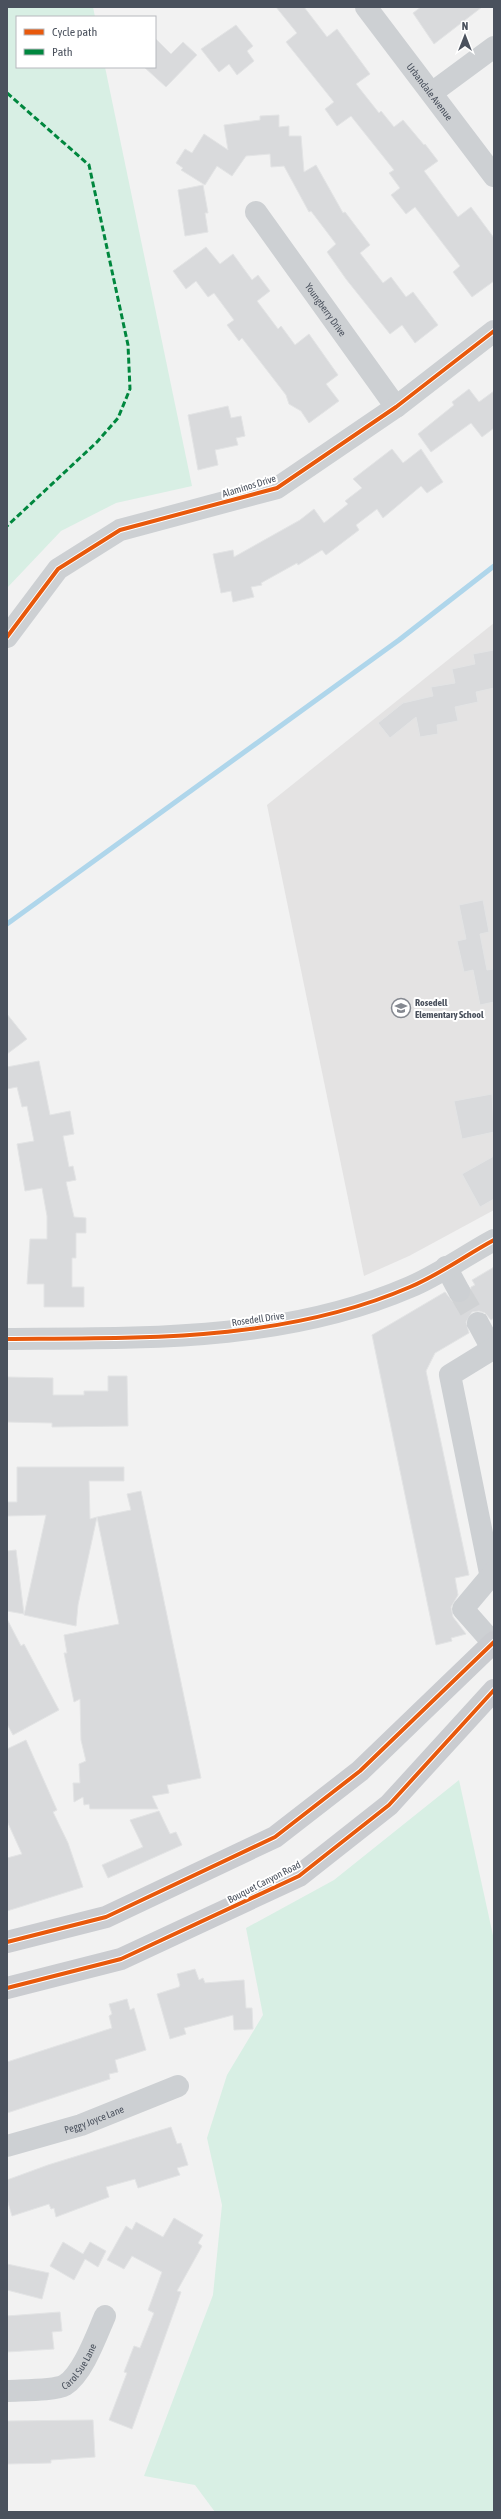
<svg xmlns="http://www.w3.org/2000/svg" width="501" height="2519" font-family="'Asap Condensed',sans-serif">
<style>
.education{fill:#e4e3e3}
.green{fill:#d8efe4}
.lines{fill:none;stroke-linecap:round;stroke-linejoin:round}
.stream{stroke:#afd6eb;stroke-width:5}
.building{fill:#d9dadc;stroke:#e3e4e5}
.minor-tunnel{stroke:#d0d2d4;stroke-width:22;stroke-dasharray:22 11;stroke-linecap:butt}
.minor{stroke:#cdd0d3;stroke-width:22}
.major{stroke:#caccd0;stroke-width:22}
.quiet{stroke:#00873e;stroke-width:3;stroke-dasharray:6 3;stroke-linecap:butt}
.cycleway-casing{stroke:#fff;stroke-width:6}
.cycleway{stroke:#e8590c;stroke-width:4}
.labels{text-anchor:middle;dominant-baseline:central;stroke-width:4;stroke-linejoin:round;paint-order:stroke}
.street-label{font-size:10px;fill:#4a515d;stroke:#fff}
.poi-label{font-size:10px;font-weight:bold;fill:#4a515d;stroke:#fff;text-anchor:start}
</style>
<rect width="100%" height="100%" fill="#f2f2f2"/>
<path class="education" d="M 494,623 L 494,1210 L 409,1256 L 364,1276 L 267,805 Z"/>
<path class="green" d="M 7,7 L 93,7 L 95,17 L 17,17 L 17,67 L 105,67 L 192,486 L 116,503 L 61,531 L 7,588 Z
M 459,1780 L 494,1940 L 494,2512 L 215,2512 L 195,2485 L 144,2476 L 213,2295 L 222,2205 L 207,2138 L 227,2075 L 263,2015 L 246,1928 L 334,1880 Z"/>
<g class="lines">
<path class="stream" d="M 7,924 L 399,640 L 494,566"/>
</g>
<path class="building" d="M 276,7 L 304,7 L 327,37 L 337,29 L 370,74 L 356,84 L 379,113 L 381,111 L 394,127 L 403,120 L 424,145 L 425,144 L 438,161 L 424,171 L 458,217 L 471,207 L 494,238 L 494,281 L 472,297 L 453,272 L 460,266 L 415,207 L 406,214 L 391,195 L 400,188 L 389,173 L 394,170 L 351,116 L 337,126 L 325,109 L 334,102 L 286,42 L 297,33 Z
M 421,7 L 482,7 L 434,44 L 413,13 Z
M 236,25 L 253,46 L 247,51 L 254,61 L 237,75 L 229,64 L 219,72 L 201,49 Z
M 155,38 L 171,54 L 183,42 L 197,55 L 166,87 L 144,67 L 155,67 Z
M 279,115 L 279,127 L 289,126 L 289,136 L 301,136 L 304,172 L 316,165 L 343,213 L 345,212 L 370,245 L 360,253 L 383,283 L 391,277 L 406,297 L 413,292 L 438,325 L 415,343 L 402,325 L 390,334 L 346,279 L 327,252 L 336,244 L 311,211 L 309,212 L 284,166 L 271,167 L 270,154 L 246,156 L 232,176 L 217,166 L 205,185 L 181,170 L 183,168 L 176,163 L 185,149 L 192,153 L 204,134 L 228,150 L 224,125 L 260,120 L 260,116 Z
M 203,185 L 208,213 L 205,213 L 208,232 L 185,236 L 178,190 Z
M 206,247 L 220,264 L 233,254 L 252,280 L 258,275 L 270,291 L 257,301 L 278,329 L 281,326 L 295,345 L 309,334 L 338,375 L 326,384 L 339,401 L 309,423 L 301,411 L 289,404 L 286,395 L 242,338 L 239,341 L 227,325 L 234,320 L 214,293 L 208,297 L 196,281 L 186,289 L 173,271 Z
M 469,389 L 479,402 L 494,391 L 494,428 L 482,437 L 471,423 L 431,452 L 418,434 L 454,405 L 452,402 Z
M 228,406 L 231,418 L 241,416 L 245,436 L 236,438 L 238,445 L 215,450 L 218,465 L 198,470 L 188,415 Z
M 392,449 L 403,463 L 421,449 L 443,482 L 427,493 L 421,486 L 383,518 L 377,509 L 356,525 L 359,530 L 326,555 L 322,550 L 298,565 L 297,563 L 261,583 L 262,585 L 251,587 L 254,597 L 233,602 L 231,591 L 221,593 L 213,554 L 233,550 L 234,557 L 300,520 L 314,509 L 324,523 L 348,504 L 345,501 L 362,488 L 353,479 Z
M 494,650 L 494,688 L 476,692 L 478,702 L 455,707 L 458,721 L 437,725 L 438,734 L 420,737 L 416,717 L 390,738 L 378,723 L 403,703 L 433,696 L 431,687 L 455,683 L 452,669 L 475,664 L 473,654 Z
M 483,900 L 489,932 L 480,934 L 487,970 L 494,969 L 494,1002 L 480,1005 L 473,970 L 464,972 L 457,941 L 466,939 L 459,905 Z
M 7,1014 L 27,1039 L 7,1054 Z
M 39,1061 L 50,1115 L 70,1111 L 74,1134 L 63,1136 L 69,1167 L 73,1166 L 76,1180 L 66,1182 L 74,1217 L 86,1218 L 86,1233 L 76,1233 L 76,1258 L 72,1258 L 72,1287 L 84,1287 L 84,1307 L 44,1307 L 44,1284 L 27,1284 L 30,1239 L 47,1239 L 47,1216 L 42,1188 L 25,1191 L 17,1144 L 34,1141 L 27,1106 L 22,1107 L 17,1087 L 7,1089 L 7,1067 Z
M 492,1094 L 494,1132 L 462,1139 L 454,1101 Z
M 494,1156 L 494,1199 L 480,1207 L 462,1174 Z
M 494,1267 L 494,1318 L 491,1320 L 485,1313 L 479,1311 L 472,1312 L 466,1322 L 469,1333 L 435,1353 L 426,1371 L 469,1575 L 455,1578 L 458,1595 L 451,1607 L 453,1617 L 466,1634 L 451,1638 L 452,1641 L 436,1645 L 372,1335 L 445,1292 L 453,1302 L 465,1302 L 470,1297 L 471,1287 L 475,1285 L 472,1280 Z
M 108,1376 L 127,1376 L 128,1426 L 52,1427 L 52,1423 L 7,1422 L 7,1377 L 53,1378 L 53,1395 L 84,1395 L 84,1391 L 108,1391 Z
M 17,1467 L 124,1467 L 124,1481 L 89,1481 L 90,1519 L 97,1517 L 78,1605 L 76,1626 L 24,1615 L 46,1515 L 7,1516 L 7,1502 L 17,1502 Z
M 141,1491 L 201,1778 L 167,1785 L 169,1793 L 152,1796 L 158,1809 L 90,1809 L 89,1804 L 84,1805 L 83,1797 L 74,1802 L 73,1783 L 80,1783 L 79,1764 L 86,1761 L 81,1740 L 80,1699 L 74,1702 L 64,1653 L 67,1653 L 64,1635 L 119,1624 L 97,1517 L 131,1510 L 127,1494 Z
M 16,1550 L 24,1614 L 7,1611 L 7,1551 Z
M 7,1619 L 21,1646 L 24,1644 L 59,1710 L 13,1735 L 7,1724 Z
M 26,1740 L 57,1810 L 53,1812 L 68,1843 L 83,1887 L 7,1911 L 7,1858 L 22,1854 L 7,1821 L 7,1749 Z
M 159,1811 L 170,1834 L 176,1832 L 182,1845 L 108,1878 L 102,1865 L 143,1847 L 130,1820 Z
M 195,1969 L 199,1980 L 203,1978 L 205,1983 L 244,1980 L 246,2008 L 252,2008 L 253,2029 L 234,2030 L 233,2015 L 184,2028 L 186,2034 L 170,2039 L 157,1994 L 179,1987 L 180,1985 L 177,1974 Z
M 127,1999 L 130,2010 L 134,2008 L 146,2050 L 115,2060 L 118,2072 L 109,2074 L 110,2079 L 7,2113 L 7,2062 L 112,2028 L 109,2016 L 112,2014 L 109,2004 Z
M 171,2127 L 177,2144 L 181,2143 L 188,2165 L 177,2168 L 180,2175 L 138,2188 L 135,2179 L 106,2187 L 109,2197 L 56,2217 L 54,2208 L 51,2209 L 49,2204 L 12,2216 L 7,2199 L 7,2180 L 48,2165 Z
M 174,2218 L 203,2235 L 198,2243 L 202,2246 L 177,2291 L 181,2292 L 132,2429 L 109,2420 L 127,2373 L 124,2372 L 134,2346 L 140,2348 L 154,2313 L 148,2310 L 162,2272 L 132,2256 L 124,2269 L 107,2260 L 126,2226 L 132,2230 L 136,2222 L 163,2237 Z
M 63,2242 L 83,2254 L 90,2242 L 106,2251 L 98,2267 L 85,2259 L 74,2280 L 50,2266 Z
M 7,2264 L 49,2273 L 42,2299 L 7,2290 Z
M 60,2312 L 62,2331 L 52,2332 L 54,2349 L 7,2352 L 7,2316 Z
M 93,2420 L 95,2457 L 51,2460 L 51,2463 L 7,2464 L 7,2421 Z"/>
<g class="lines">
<path class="minor-tunnel" d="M 459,1291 L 478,1323"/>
<g class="minor">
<path id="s1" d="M 366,7 L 494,176"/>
<path d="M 433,92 L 494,47"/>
<path id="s2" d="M 256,212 L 396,407"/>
<path d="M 7,637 L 58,569 L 120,530 L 277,488 L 396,407 L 494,331"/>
<path d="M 446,1267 L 459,1291"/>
<path d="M 478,1323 L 492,1349"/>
<path d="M 7,1339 C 142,1338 283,1342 410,1287 C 439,1275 466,1255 494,1240"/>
<path d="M 491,1578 L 450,1375 L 494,1348"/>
<path d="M 493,1643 L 463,1609 L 494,1572"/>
<path id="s3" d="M 7,2146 L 81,2125 L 178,2086"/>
<path id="s4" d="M 7,2391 C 20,2390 55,2391 65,2385 C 83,2374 97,2334 105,2316"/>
</g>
<path class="major" d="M 7,1942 L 106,1917 L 275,1837 L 360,1771 L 494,1642
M 7,1988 L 121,1959 L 299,1876 L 389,1805 L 494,1690"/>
<path class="quiet" d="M 7,93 L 89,165 L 128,345 L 130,389 L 118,418 L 97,442 L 7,526"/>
<g class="cycleway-casing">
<path id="cycleway" d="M 7,637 L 58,569 L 120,530 L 277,488 L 396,407 L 494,331
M 7,1339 C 142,1338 283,1342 410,1287 C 439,1275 466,1255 494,1240
M 7,1942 L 106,1917 L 275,1837 L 360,1771 L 494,1642
M 7,1988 L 121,1959 L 299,1876 L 389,1805 L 494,1690"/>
</g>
<use href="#cycleway" class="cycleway"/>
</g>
<defs>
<g id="school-ring" transform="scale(1)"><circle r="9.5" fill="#fff" stroke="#858991" stroke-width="1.5"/><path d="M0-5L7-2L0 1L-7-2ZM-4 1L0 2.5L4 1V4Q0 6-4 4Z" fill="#858991"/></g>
</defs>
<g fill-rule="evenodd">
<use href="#school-ring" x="401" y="1008"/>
</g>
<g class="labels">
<g class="street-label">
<text stroke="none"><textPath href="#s1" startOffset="106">Urbandale Avenue</textPath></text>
<text stroke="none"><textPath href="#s2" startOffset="120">Youngberry Drive</textPath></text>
<text transform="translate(249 486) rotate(-17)">Alaminos Drive</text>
<text transform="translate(258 1319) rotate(-8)">Rosedell Drive</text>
<text transform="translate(264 1882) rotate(-27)">Bouquet Canyon Road</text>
<text stroke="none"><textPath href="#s3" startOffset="91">Peggy Joyce Lane</textPath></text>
<text stroke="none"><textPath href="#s4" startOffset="82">Carol Sue Lane</textPath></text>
</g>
<g class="poi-label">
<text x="415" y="1002">Rosedell<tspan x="415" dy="12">Elementary School</tspan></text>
</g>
</g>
<rect width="501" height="2519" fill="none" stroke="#4a515d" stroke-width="16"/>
<rect x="16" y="16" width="140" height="52" fill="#ffffff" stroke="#b7b9be"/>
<rect x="24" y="29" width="20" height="6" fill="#e8590c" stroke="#b7b9be"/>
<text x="52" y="36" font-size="12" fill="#4a515d">Cycle path</text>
<rect x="24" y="49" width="20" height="6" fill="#00873e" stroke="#b7b9be"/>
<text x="52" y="56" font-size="12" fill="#4a515d">Path</text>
<g transform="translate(465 36)" stroke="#ffffff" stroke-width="3" paint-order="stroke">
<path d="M0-3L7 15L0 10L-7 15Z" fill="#4a515d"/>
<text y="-6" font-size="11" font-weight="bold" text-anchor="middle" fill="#4a515d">N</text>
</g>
</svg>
